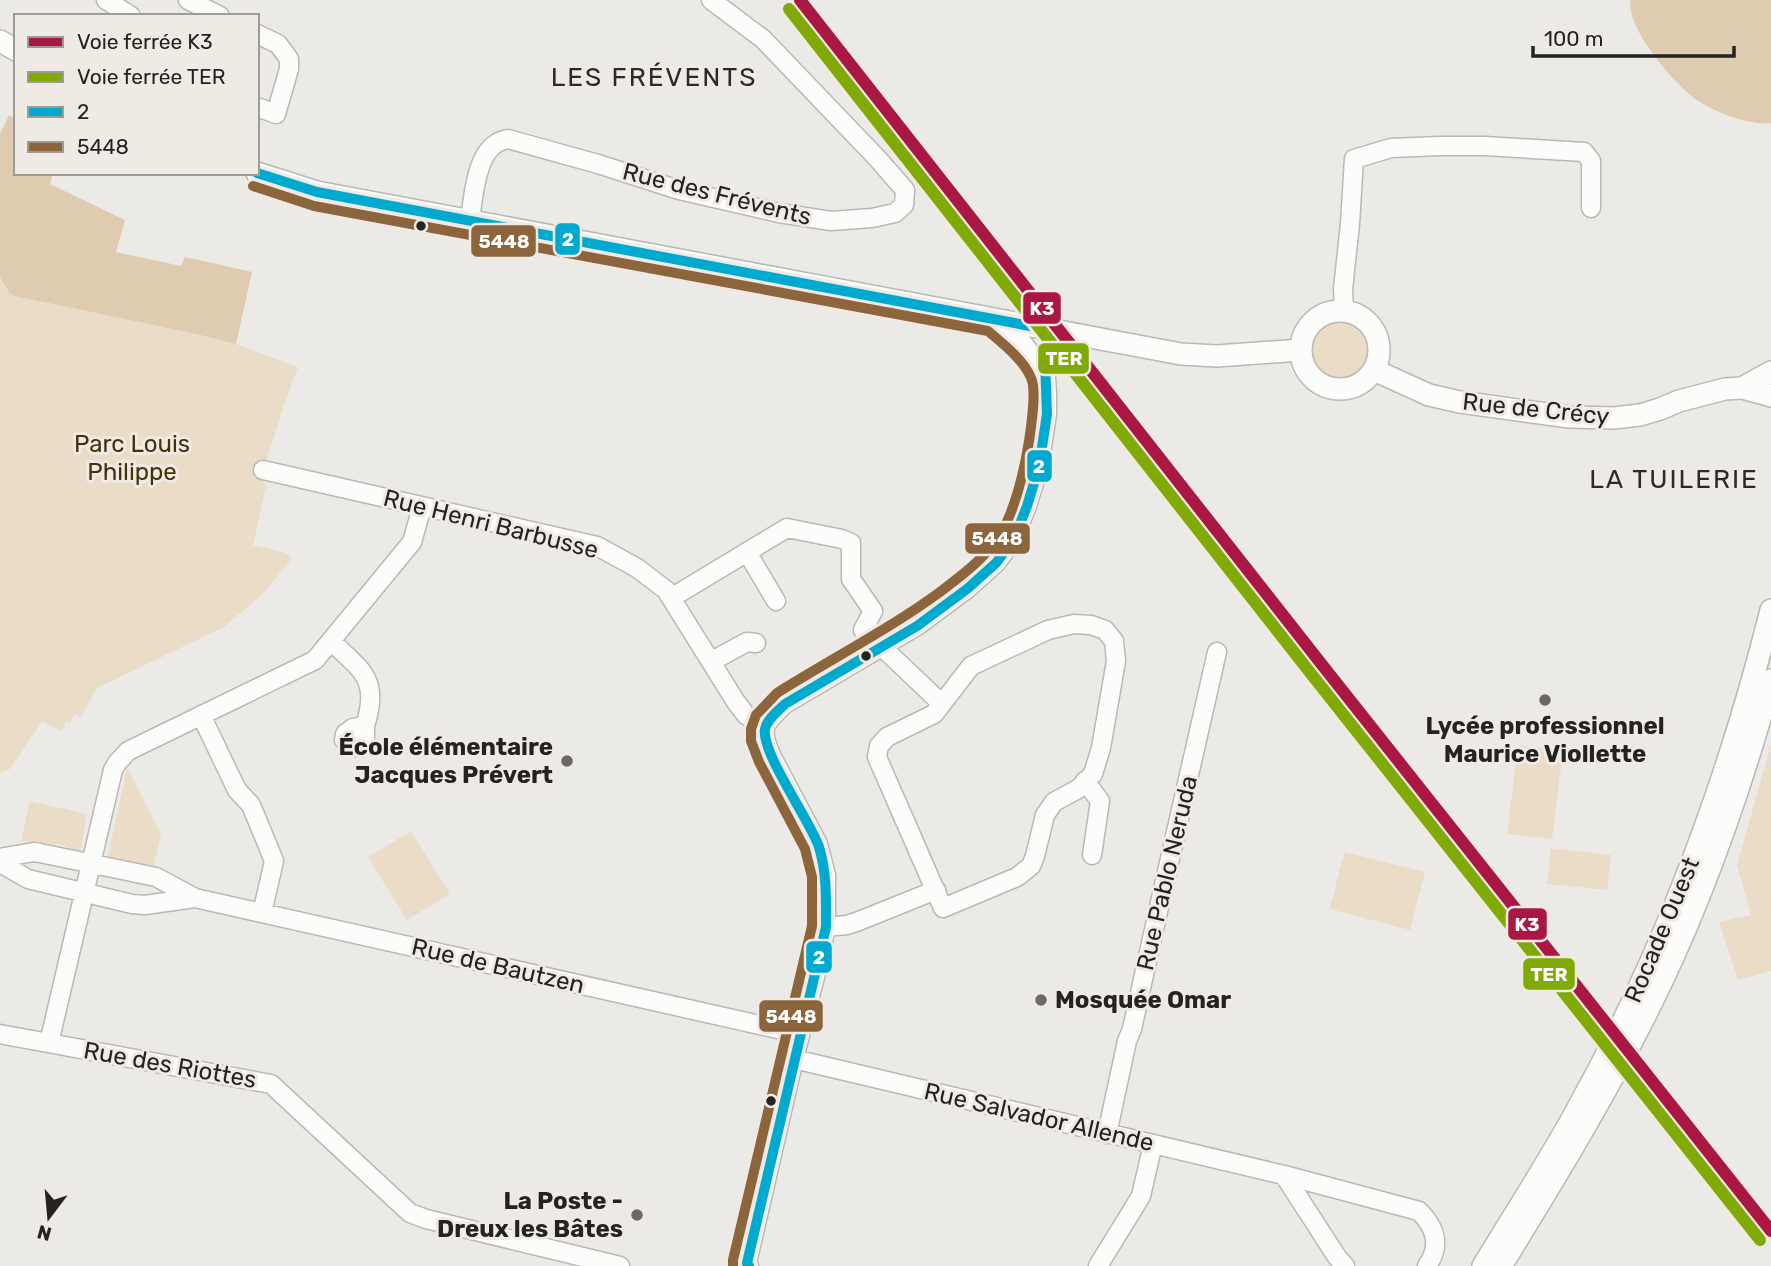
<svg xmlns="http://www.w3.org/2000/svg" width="1771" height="1266" font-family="Rubik,sans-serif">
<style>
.green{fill:#ebdcc7}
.forest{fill:#dfccb0}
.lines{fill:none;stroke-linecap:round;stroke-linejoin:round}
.minor-casing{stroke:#bab8b6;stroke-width:21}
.major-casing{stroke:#bab8b6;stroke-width:24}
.minor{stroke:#fcfcfb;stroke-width:18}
.major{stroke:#fcfcfb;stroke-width:21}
.bus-1-casing{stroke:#efeae4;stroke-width:16}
.bus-2-casing{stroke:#efeae4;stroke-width:16}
.bus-1{stroke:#00a9ce;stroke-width:10}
.bus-2{stroke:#8d653d;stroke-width:10}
.rail-1-casing{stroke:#efeae4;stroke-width:18}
.rail-2-casing{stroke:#efeae4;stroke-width:18}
.rail-1{stroke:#aa1743;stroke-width:12}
.rail-2{stroke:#82aa07;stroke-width:12}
.bus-dot{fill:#252321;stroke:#efeae4;stroke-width:2.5}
.poi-dot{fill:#6b6966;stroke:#efeae4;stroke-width:2.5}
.labels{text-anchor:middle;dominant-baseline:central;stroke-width:6;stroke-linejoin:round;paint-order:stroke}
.street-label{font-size:24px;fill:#252321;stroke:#efeae4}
.park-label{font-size:24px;fill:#473007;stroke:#efeae4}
.poi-label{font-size:24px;font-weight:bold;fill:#252321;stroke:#efeae4;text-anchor:end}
.neighbourhood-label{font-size:26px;letter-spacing:2px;fill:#2d2a25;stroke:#efeae4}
.line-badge{stroke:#efeae4;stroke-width:2.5}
.badge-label{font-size:19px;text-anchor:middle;font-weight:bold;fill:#fff}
</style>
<rect width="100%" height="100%" fill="#eceae7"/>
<path class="green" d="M 0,277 L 7,291 L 12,295 L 196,334 L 236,344 L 298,367 L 285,402 L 261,477 L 266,486 L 253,545 L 284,552 L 292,558 L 264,593 L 224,627 L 97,688 L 81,717 L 75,714 L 70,723 L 66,722 L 61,731 L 42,721 L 10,769 L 0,773 Z
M1310 351a30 30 0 1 1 60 0a30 30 0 1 1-60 0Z
M 1518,745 L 1563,751 L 1552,839 L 1507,834 Z
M 1771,745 L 1771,971 L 1738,980 L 1719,922 L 1751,915 L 1737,865 Z
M 127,767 L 161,834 L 154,866 L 108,856 Z
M 30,801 L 87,814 L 80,853 L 64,845 L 21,841 Z
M 411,831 L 450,894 L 407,920 L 368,857 Z
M 1551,848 L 1611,855 L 1607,890 L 1547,884 Z
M 1344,852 L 1425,872 L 1410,930 L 1330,909 Z"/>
<path class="forest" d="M 1630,0 L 1771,0 L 1771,123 C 1749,126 1712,111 1694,98 C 1676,85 1641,43 1634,21 C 1631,15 1630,7 1630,0 Z
M 9,115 L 16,119 L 16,173 L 53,173 L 50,184 L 125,220 L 116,252 L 181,266 L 185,257 L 252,272 L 236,344 L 196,334 L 15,296 L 9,293 L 0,277 L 0,134 Z"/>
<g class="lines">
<g class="minor-casing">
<path id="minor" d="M 106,0 L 131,16
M 188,0 L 220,16
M 257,34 L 278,44 L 289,59 L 289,69 L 276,114 L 257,107
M 470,221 C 473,198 476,155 497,143 C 500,141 504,140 508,139 L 598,164 L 679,190 L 779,213 L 831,221 L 872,218 L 895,213 L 904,205 L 905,190 L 877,158 L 763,39 L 711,0
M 1344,311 L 1343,289 L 1350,224 L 1354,159 L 1391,148 L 1440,146 L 1485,146 L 1584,152 L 1591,161 L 1591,208
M 994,319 L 1023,343 L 1046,374
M 263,470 L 597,546 L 637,568 L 666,590 L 736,702 L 746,715 L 764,727
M 747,552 L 776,601
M 671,598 L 787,528 L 842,539 L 851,543 L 851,579 L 873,611 L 863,630
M 1074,624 L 1091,625 L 1105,630 L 1114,641 L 1116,661 L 1101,748 L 1093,774 L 1078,789 L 1054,802 L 1045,815 L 1035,856 L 1031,866 L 1017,877 L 943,908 L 877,757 L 879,746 L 887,737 L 934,714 L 971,666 L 1048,630 Z
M 331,641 C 362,671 380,679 365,726 L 353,728 L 345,734 L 344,740 L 350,746 L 355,747 L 365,740 L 365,726
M 881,646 L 942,704
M 712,661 L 747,642 L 756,643
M 201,715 L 237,790 L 251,805 L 274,861 L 262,913
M 1085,781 L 1100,801 L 1092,855
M 0,858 L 34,852 L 40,853 L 156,877 L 195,898 L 800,1034
M 0,863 L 28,879 L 132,904 L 145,905 L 195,898
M 826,927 L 847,925 L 859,921 L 936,890
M 0,1034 L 271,1084 L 410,1213 L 426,1219 L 620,1266
M 49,1043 L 113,770 L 117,763 L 128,751 L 315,660 L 412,542 L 422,507
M 794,1059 L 1284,1175 L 1419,1211 C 1436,1228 1441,1246 1427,1266
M 1107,1134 L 1127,1041 L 1132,1029 L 1161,898 L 1217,652
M 1284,1175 L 1337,1257 L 1345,1266
M 749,1266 L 747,1263 L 794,1059 L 819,961 L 826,927 L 826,875 L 818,844 L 771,755 C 759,727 764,724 785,704 L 917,626 L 967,589 L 996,563 L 1014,539 L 1027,506 L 1039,467 L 1047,414 L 1047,393 L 1045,361 L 1057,331
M 1098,1266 L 1141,1196 L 1153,1144"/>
</g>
<g class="major-casing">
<path id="major" d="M 0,41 L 16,50
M 257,173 L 317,192 L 1181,354 L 1217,356 L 1300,350
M1301 350a39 39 0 1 1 78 0a39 39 0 1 1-78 0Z
M 1374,370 L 1429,395 L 1460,402 L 1569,417 L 1614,418 L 1640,415 L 1660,409 L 1679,401 L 1725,389 L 1742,388 L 1771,396
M 1742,388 L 1771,372
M 1483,1266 C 1513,1217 1545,1167 1573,1117 C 1662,958 1727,786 1771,610
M 1501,1266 C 1551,1185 1601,1103 1644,1018 C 1699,910 1739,796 1771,680"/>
</g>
<use href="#minor" class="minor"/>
<use href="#major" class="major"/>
<g class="bus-1-casing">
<path id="bus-1" d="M 257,173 L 317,192 L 1057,331 L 1045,361 L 1047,414 L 1039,467 L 1027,506 L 1014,539 L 996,563 L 967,589 L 917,626 L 785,704 C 778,711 767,719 765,729 C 761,753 810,820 819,847 C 827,873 826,899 826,927 L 747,1263 L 749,1266"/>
</g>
<g class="bus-2-casing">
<path id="bus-2" d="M 253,186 L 314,206 L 988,331 C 1002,343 1024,360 1031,378 C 1037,390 1031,427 1029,441 C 1025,468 1015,510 1001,533 C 987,557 962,575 940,592 C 888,630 831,659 777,693 L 756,715 L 751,729 L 751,741 L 759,762 L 805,849 L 812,877 L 812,926 L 733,1260 L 733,1266"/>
</g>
<use href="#bus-1" class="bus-1"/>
<use href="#bus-2" class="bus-2"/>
<g class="rail-1-casing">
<path id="rail-1" d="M 800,0 L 1323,666 L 1771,1231"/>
</g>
<g class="rail-2-casing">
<path id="rail-2" d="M 789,9 L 1312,675 L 1760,1240"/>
</g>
<use href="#rail-1" class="rail-1"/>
<use href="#rail-2" class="rail-2"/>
</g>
<g class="bus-dot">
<circle cx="421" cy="226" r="6"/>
<circle cx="866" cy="656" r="6"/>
<circle cx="771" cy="1101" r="6"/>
</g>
<g class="poi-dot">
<circle cx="1545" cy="700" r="7"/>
<circle cx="567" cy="761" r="7"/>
<circle cx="1041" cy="1000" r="7"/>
<circle cx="637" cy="1215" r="7"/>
</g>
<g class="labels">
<g class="street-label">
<text transform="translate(717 194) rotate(14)">Rue des Frévents</text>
<text transform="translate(1536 409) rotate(6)">Rue de Crécy</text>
<text transform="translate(491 524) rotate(14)">Rue Henri Barbusse</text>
<text transform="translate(1167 873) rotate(-77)">Rue Pablo Neruda</text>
<text transform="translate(1662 930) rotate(-67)">Rocade Ouest</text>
<text transform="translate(498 966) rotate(13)">Rue de Bautzen</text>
<text transform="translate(170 1065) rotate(10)">Rue des Riottes</text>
<text transform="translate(1039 1117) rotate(13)">Rue Salvador Allende</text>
</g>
<g class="park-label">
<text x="132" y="444">Parc Louis<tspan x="132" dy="28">Philippe</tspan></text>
</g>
<g class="poi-label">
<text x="1545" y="726" text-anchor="middle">Lycée professionnel<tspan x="1545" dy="28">Maurice Viollette</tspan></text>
<text x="553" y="747">École élémentaire<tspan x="553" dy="28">Jacques Prévert</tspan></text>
<text x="1055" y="1000" text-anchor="start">Mosquée Omar</text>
<text x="623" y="1201">La Poste -<tspan x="623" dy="28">Dreux les Bâtes</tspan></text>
</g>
<g class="neighbourhood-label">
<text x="654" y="77">LES FRÉVENTS</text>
<text x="1674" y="479">LA TUILERIE</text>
</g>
</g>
<g class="line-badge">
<rect x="554" y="222" width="27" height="34" rx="7" fill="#00a9ce"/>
<rect x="470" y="224" width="67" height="34" rx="7" fill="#8d653d"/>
<rect x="1022" y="291" width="40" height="34" rx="7" fill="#aa1743"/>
<rect x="1037" y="342" width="53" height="33" rx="7" fill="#82aa07"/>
<rect x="1026" y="449" width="27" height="34" rx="7" fill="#00a9ce"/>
<rect x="964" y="522" width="67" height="33" rx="7" fill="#8d653d"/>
<rect x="1507" y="907" width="41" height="34" rx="7" fill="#aa1743"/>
<rect x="805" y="940" width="28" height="34" rx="7" fill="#00a9ce"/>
<rect x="1522" y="957" width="54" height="34" rx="7" fill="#82aa07"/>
<rect x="758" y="999" width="66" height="34" rx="7" fill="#8d653d"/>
</g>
<g class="badge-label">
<text x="568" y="246">2</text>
<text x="504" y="248">5448</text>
<text x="1042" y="315">K3</text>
<text x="1064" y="365">TER</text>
<text x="1039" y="473">2</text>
<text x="997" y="545">5448</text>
<text x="1527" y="931">K3</text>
<text x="819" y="964">2</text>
<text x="1549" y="981">TER</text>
<text x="791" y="1023">5448</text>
</g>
<rect x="14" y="14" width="245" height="161" fill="#efeae4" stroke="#9e9a96" stroke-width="2"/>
<rect x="28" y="37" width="35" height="10" fill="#aa1743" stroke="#9e9a96" stroke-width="2"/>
<text x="77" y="49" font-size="21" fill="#252321">Voie ferrée K3</text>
<rect x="28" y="72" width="35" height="10" fill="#82aa07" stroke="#9e9a96" stroke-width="2"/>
<text x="77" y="84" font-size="21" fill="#252321">Voie ferrée TER</text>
<rect x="28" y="107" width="35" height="10" fill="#00a9ce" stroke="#9e9a96" stroke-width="2"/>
<text x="77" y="119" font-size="21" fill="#252321">2</text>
<rect x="28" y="142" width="35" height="10" fill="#8d653d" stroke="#9e9a96" stroke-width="2"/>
<text x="77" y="154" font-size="21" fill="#252321">5448</text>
<g transform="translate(49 1217) rotate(196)" stroke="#efeae4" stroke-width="5" paint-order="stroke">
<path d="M0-5L12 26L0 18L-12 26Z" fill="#252321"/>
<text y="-10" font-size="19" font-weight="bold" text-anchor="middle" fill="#252321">N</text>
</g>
<path d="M1533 46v10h201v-10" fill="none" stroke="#252321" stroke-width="3.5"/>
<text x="1544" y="46" font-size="21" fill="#252321" stroke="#efeae4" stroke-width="5" paint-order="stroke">100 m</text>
</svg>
